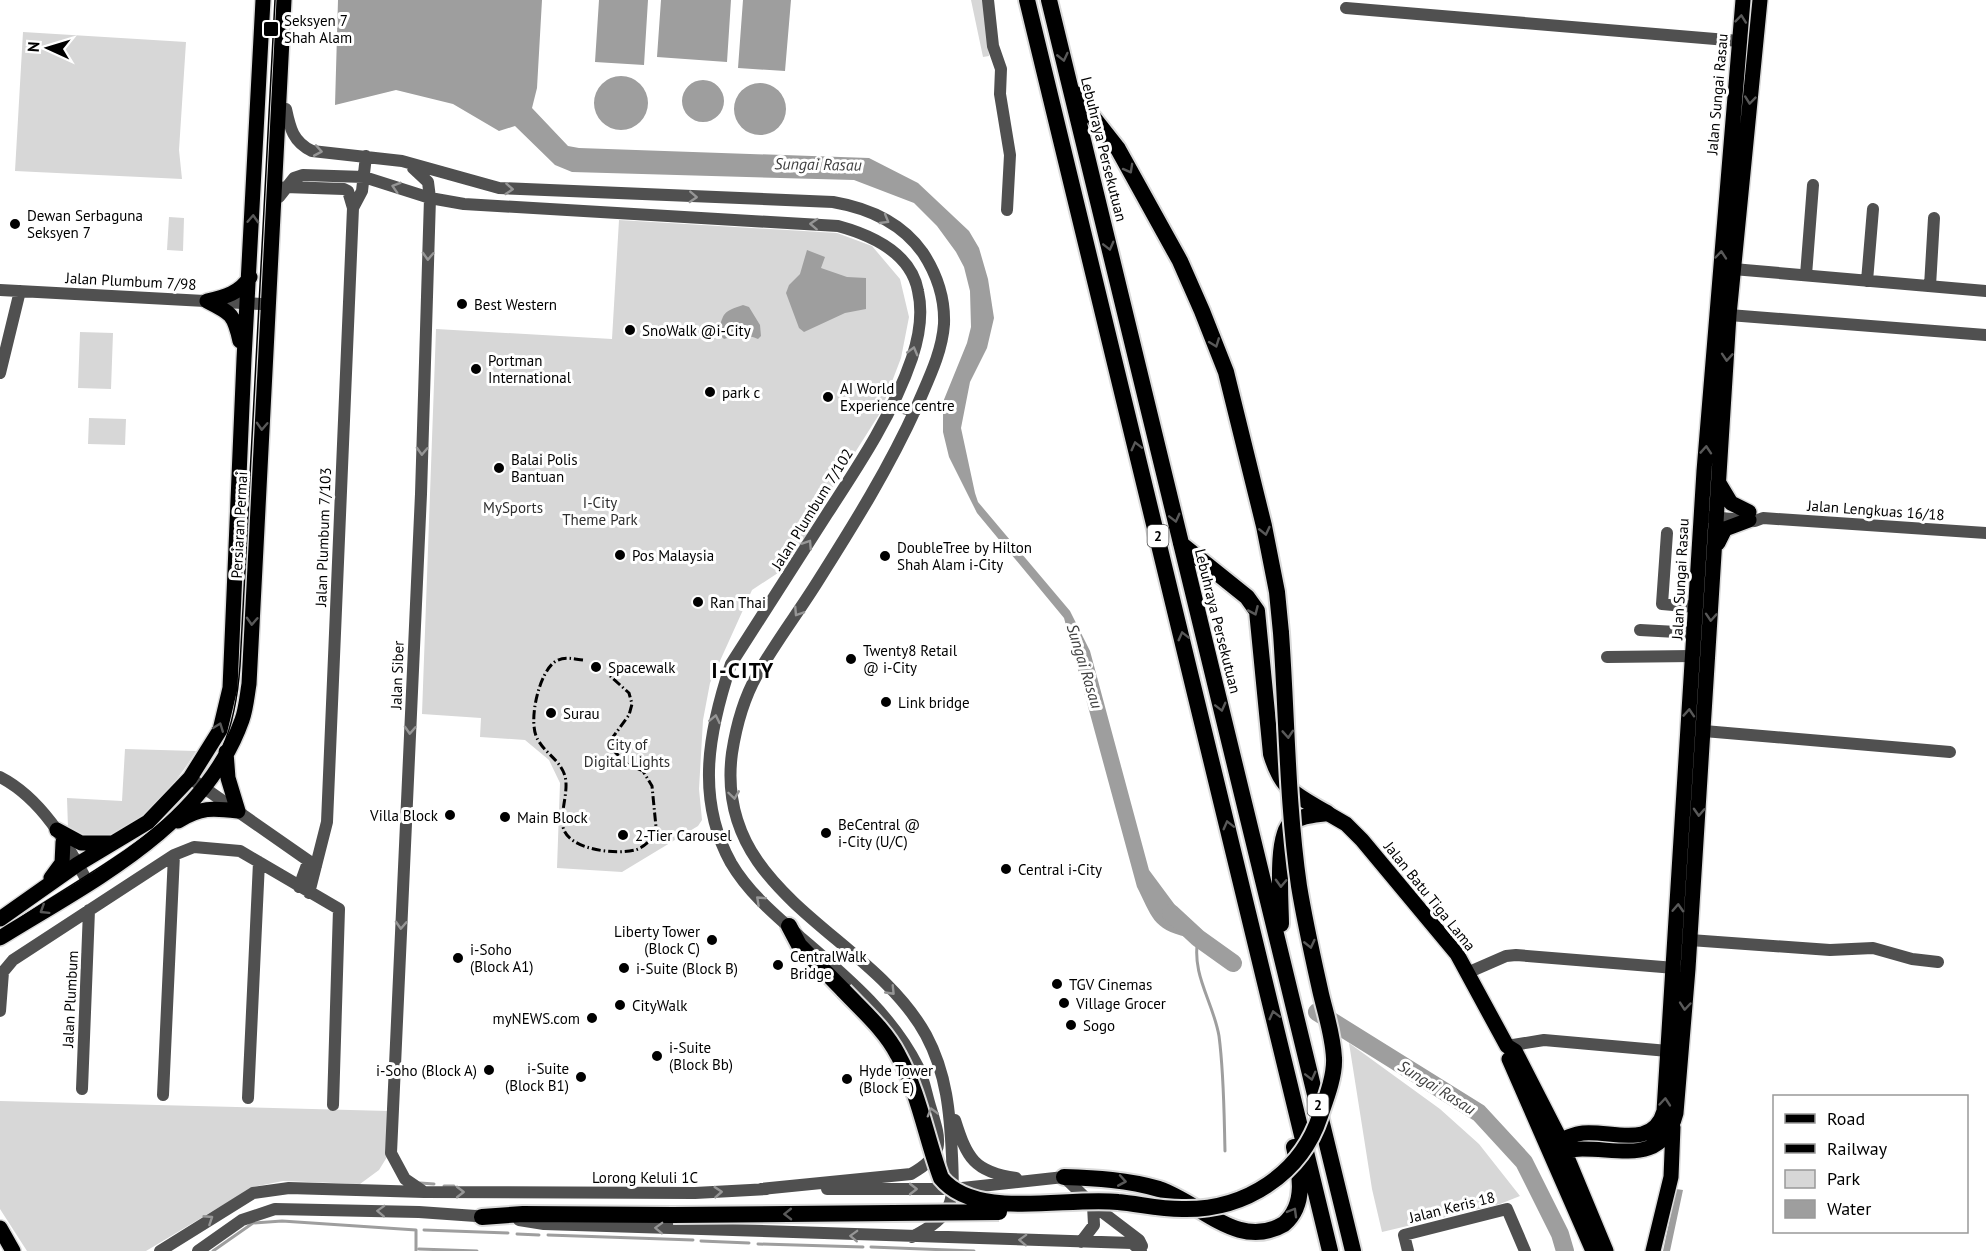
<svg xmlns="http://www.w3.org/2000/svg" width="1986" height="1251" font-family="'PT Sans',sans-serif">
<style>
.green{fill:#d7d7d7}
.water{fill:#9e9e9e}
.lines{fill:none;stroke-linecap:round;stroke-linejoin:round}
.stream{stroke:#9e9e9e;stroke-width:3}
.river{stroke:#9e9e9e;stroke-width:18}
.major-casing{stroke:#dbdbdb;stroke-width:18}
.highway-casing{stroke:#dbdbdb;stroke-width:20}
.minor{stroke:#505050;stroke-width:12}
.major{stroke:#000;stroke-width:15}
.highway{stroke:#000;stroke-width:16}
.tram{stroke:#000;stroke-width:1.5}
.rail{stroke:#000;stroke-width:3;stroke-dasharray:9 3 1.5 3;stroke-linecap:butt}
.highway-bridge-casing{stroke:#dbdbdb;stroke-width:20;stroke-linecap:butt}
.highway-bridge{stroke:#000;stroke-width:16}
.oneway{stroke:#595959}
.oneway2{stroke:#969696}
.poi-dot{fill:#000;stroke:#fff;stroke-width:2}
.labels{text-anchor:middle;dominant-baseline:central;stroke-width:6;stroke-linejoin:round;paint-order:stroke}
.shield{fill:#fff;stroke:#4c4c4c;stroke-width:1.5}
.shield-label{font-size:14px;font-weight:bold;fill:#000}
.poi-label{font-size:15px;fill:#000;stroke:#fff;text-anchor:start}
.street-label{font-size:15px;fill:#000;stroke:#fff}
.park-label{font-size:15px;fill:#2e2e2e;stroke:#fff}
.water-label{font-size:16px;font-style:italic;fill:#3f3f3f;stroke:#fff}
.district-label{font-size:21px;font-weight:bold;letter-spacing:1.5px;fill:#000;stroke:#fff}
</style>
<rect width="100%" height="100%" fill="#fff"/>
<path class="green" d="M 971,0 L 984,0 L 989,56 L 983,57 Z
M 23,32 L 186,42 L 179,150 L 182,179 L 15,171 Z
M 169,217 L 184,218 L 183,251 L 167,250 Z
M 619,220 L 837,233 L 872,246 L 900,279 L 909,317 L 901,358 L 880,413 L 830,492 L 790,565 L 752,590 L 710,683 L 703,720 L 699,789 L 702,820 L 698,826 L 622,872 L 557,868 L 560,783 L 549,760 L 525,740 L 480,737 L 481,718 L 422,714 L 436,329 L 612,339 Z
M 80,332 L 113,333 L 111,389 L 78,388 Z
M 89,418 L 126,419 L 125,445 L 88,444 Z
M 125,749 L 196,751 C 180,779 126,848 89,839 C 82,838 74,832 68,828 L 67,798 L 122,801 Z
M 1349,1043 L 1440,1109 L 1479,1144 L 1520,1196 L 1500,1204 L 1382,1232 L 1372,1189 Z
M 0,1101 L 389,1111 L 387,1157 L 379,1170 L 360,1184 L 283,1181 L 253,1187 L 146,1251 L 27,1251 L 0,1209 Z"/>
<path class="water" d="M 338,0 L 542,0 L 537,88 L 532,108 L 568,146 L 579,148 L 869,158 L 918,183 L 969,231 L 979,248 L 988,279 L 994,318 L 987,348 L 970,382 L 961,428 L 975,493 L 978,502 L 1070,611 L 1090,651 L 1149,870 L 1189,924 L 1187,937 C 1152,929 1152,916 1137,887 L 1064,618 L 977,513 L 949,457 L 943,432 L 943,402 L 967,343 L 971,327 L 970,291 L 964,267 L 956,252 L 937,226 L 914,203 L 854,180 L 572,172 L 555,165 L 515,126 L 499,131 L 453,104 L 396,90 L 335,105 Z
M 599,0 L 648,0 L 644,65 L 595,62 Z
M 661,0 L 731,0 L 727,62 L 657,57 Z
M 743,0 L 791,0 L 785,71 L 738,68 Z
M594 103a27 27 0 1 1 54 0a27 27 0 1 1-54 0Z
M682 101a21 21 0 1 1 42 0a21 21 0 1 1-42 0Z
M734 109a26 26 0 1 1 52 0a26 26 0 1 1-52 0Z
M 807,250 L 825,257 L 821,268 L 847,277 L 866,278 L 866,309 L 845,313 L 804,332 L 799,328 L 786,293 L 789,285 L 800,274 Z
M 743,305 L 749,307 L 760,325 L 761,336 L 758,339 C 745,334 736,335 724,339 L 718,333 C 724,311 723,312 743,305 Z
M 1676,1189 L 1683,1190 L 1670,1251 L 1663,1251 Z"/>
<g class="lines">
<path class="stream" d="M 1198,938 C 1191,975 1213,1001 1219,1036 C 1224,1074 1224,1112 1225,1151
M 420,1183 L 434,1184
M 444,1186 L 454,1186
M 424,1230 L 508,1233
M 517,1234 L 539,1235
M 548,1235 L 693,1240
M 701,1241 L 749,1243
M 758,1244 L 863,1247
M 871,1247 L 974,1251
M 419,1249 L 477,1251
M 213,1251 L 253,1223 L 282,1221 L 416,1230 L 416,1251"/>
<path class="river" d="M 1171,913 L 1198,938 L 1233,963
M 1317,1012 L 1479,1113 L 1524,1162 L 1560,1234 L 1565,1251"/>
<g class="major-casing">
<path id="major" d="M 207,301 C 231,313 234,314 240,341
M 207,301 C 225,297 240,293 250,277
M 1719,483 L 1731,503 L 1749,512
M 1718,543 L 1725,529 L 1749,520
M 1327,813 L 1346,824 L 1362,840 L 1457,954 L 1507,1046 L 1515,1051 L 1557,1133 L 1606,1251
M 178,821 C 201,807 212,808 238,811 L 228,778 L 226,752
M 57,830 L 81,843 L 111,843
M 51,878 L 62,863 L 63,842
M 0,919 L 78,864 L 148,822 L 190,778 L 220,730 L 230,688 L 244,359 L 263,0
M 0,938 C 90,882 204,827 242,720 C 246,709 247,696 249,684 L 284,0
M 1509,1059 L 1593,1251
M 1548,1146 C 1558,1141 1572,1134 1583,1133 C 1611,1130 1653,1150 1664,1111 L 1704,471 L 1743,0
M 1552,1154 C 1599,1136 1659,1178 1676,1113 L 1688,969 L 1729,315 L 1760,0
M 0,1228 L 13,1251
M 1653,1251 L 1671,1177 L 1673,1127"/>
</g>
<g class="highway-casing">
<path id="highway" d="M 1027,0 L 1330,1251
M 1049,0 L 1353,1251
M 1074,93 L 1118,149 L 1180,261 L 1202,311 L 1226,372 L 1264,526 L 1277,592 L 1281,633
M 1181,544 L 1247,597 L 1257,611 L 1271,754 C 1282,791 1296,795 1327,813
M 1281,924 C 1281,904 1275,835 1291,823 C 1302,815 1315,815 1327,813
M 789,926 L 799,945 L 844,991
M 1064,1177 C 1096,1178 1128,1180 1159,1189 C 1201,1203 1238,1251 1284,1224 C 1307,1204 1300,1173 1294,1147
M 482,1217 L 523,1214 L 673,1215"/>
</g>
<path class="minor" d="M 988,0 L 993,46 L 1001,69 L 1000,94 L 1010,155 L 1007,210
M 1346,8 L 1739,41
M 286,109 C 290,128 293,142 312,151 L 402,161 L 499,188 L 833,202 C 868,208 902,223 923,253 C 936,273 945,298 944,324 C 942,353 928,380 917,406 C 889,468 854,524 818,581 C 798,613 775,643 757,675 C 744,698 736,727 732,753 C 713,895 870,933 926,1035 C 947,1074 950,1114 952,1156 C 954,1202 955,1215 912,1237
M 413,168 L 428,182 L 430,198 L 421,494 L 391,1153 L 405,1179 L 424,1192
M 285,187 L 344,189 L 348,191 L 353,208 L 327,822 L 309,893
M 279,197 L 294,178 L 303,175 L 364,177 L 430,198 L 464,204 L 838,226 C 871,235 911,253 918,291 C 923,313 919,337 912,358 C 893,414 859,465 827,514 C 795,564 763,614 731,664 C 709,730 695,798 731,863 C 748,892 774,914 799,936 C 844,975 891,1013 918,1067 C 924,1079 926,1093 930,1106 C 941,1142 946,1154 911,1174 L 761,1189
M 353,208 L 362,191 L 366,156
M 1733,269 L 1986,291
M 1806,275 L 1813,185
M 1867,281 L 1873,209
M 1930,286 L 1934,218
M 0,290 L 261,304
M 1729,315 L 1986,335
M 0,373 L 20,291
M 891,405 L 915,411
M 1709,517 L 1755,521 L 1763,518 L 1986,533
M 1667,533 L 1662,604 L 1696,607
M 1640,630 L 1695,633
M 1607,657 L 1693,656
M 1704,731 L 1950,752
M 0,777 C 41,798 67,843 88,883
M 190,778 L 316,866
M 299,887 L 308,862
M 1690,940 L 1830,950 L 1873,948 L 1912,959 L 1938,962
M 1467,973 L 1506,956 L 1516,955 L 1675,968
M 0,1011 L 3,972 L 13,960 L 174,855 L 194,847 L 240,851 L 339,909 L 333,1105
M 1507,1046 L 1544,1040 L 1668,1051
M 82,1089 L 89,910
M 163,1095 L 174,855
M 248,1098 L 259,862
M 955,1120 C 967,1158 974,1172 1016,1178
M 827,1189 L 953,1189 L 1064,1177 L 1093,1205 L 1094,1225 L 1081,1242
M 1093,1205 L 1139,1240 L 1142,1246
M 519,1220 L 544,1224 L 1132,1243 L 1141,1251
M 160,1251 L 253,1193 L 289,1188 L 424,1192 L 695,1193 L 767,1189
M 198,1251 L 242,1220 L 275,1209 L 419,1212 L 490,1217
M 1408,1251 L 1404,1235 L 1507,1209 L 1525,1251"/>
<use href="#major" class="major"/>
<use href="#highway" class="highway"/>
<path class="tram" d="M 0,940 L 19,919 C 88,872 188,824 223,746 C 234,721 238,692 240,666 L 275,0"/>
<path class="rail" d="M 583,660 C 573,659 565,656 556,661 C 539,671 527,723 538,740 C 546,754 560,760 565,776 C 569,792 560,811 563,827 C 568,850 616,855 635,850 C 643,848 648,842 654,837 L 656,827 L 652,786 L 643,771 L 627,764 L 614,751 L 613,737 L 629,715 L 632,704 L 629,693 L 609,675"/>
<g class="highway-bridge-casing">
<path id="highway-bridge" d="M 844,991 C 863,1011 885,1030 898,1055 C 919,1093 926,1138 941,1178 C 976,1221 1067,1196 1118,1202 C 1140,1204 1163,1210 1186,1209 C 1246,1209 1301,1174 1320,1116 C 1326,1099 1335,1076 1334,1058 C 1333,1036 1326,1015 1321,994 C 1313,958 1305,923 1299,886 C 1287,803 1287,717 1281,633
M 673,1215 L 999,1212"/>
</g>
<use href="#highway-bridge" class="highway-bridge"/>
</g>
<defs><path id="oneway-chevron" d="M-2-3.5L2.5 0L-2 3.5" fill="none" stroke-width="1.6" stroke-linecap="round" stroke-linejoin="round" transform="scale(1.5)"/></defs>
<g class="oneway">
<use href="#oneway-chevron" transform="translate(1741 19) rotate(-84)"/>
<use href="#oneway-chevron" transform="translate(1063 57) rotate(77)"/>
<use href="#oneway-chevron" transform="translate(1750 100) rotate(96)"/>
<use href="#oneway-chevron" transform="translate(1129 169) rotate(61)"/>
<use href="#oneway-chevron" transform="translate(253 219) rotate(-87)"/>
<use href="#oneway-chevron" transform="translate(1109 246) rotate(76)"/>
<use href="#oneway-chevron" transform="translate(1721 255) rotate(-85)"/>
<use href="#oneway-chevron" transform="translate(1215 343) rotate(69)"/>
<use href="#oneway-chevron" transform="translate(1727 357) rotate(94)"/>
<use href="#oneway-chevron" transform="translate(262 426) rotate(93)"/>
<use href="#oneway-chevron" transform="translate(1136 446) rotate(-104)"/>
<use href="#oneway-chevron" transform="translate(1706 450) rotate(-86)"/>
<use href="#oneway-chevron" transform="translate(1175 518) rotate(76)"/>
<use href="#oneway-chevron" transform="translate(1265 531) rotate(77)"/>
<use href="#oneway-chevron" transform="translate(1254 611) rotate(66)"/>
<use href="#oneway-chevron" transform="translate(1711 617) rotate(94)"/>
<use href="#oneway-chevron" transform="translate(252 621) rotate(93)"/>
<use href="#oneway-chevron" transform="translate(1183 636) rotate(-104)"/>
<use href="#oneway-chevron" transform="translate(1221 707) rotate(76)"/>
<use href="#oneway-chevron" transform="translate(1689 713) rotate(-86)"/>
<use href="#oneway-chevron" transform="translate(219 727) rotate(-69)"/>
<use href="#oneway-chevron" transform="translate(1288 734) rotate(86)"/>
<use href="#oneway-chevron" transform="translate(1699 812) rotate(93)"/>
<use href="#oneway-chevron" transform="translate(1228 825) rotate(-104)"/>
<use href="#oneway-chevron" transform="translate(1281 883) rotate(92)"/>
<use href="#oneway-chevron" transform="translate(1678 908) rotate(-87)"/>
<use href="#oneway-chevron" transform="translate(44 910) rotate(148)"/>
<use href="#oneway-chevron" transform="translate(1310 944) rotate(77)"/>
<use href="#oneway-chevron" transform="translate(1685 1006) rotate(95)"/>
<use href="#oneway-chevron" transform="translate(1274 1015) rotate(-104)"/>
<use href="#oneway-chevron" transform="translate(1311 1076) rotate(76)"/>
<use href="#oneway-chevron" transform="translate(1665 1102) rotate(-85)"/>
<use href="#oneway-chevron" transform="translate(1122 1181) rotate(10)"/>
<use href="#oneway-chevron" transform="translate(1293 1212) rotate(-60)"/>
<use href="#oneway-chevron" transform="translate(788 1214) rotate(179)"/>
</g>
<g class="oneway2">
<use href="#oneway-chevron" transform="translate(318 151) rotate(10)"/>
<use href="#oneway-chevron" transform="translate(396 187) rotate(-163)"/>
<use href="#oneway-chevron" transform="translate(509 189) rotate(4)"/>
<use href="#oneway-chevron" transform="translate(693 197) rotate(3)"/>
<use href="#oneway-chevron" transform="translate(885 220) rotate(30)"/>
<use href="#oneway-chevron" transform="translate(814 224) rotate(-177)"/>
<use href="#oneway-chevron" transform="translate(428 256) rotate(92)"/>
<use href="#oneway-chevron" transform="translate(913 351) rotate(-75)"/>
<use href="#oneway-chevron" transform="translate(422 451) rotate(92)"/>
<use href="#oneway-chevron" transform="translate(808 544) rotate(-57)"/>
<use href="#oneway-chevron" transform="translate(798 612) rotate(123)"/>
<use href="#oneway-chevron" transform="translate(715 719) rotate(-78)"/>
<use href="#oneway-chevron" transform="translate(410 730) rotate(93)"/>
<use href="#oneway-chevron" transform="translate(734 795) rotate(82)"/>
<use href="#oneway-chevron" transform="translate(760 900) rotate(-137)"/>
<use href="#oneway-chevron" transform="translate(401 925) rotate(93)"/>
<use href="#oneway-chevron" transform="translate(891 991) rotate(46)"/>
<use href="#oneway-chevron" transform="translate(932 1112) rotate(-106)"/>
<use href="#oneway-chevron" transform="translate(913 1189)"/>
<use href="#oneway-chevron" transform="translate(460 1192)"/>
<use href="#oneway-chevron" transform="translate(718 1192) rotate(-4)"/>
<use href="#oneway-chevron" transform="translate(381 1211) rotate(-178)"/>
<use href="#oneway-chevron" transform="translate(209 1219) rotate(-33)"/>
<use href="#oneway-chevron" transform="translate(659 1228) rotate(-178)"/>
<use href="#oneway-chevron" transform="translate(854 1236) rotate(-178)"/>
<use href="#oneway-chevron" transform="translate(1023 1240) rotate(-178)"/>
</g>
<g class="poi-dot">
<rect x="263" y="21" width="16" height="16" rx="3"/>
<circle cx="15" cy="224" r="6"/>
<circle cx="462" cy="304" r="6"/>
<circle cx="630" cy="330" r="6"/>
<circle cx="476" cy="369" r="6"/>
<circle cx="710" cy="392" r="6"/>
<circle cx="828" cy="397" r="6"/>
<circle cx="499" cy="468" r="6"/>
<circle cx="620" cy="555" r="6"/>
<circle cx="885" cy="556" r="6"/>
<circle cx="698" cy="602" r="6"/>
<circle cx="851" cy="659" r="6"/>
<circle cx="596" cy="667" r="6"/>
<circle cx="886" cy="702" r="6"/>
<circle cx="551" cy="713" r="6"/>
<circle cx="450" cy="815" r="6"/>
<circle cx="505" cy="817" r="6"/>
<circle cx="826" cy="833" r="6"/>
<circle cx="623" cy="835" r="6"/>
<circle cx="1006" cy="869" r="6"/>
<circle cx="712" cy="940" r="6"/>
<circle cx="458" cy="958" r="6"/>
<circle cx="778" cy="965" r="6"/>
<circle cx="624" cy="968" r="6"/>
<circle cx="1057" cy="984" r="6"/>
<circle cx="1064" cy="1003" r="6"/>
<circle cx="620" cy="1005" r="6"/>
<circle cx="592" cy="1018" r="6"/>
<circle cx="1071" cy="1025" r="6"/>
<circle cx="657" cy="1056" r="6"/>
<circle cx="489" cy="1070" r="6"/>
<circle cx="581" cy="1077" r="6"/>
<circle cx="847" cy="1079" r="6"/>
</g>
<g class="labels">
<g class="shield">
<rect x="1147.5" y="525" width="21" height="22" rx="4.5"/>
<rect x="1307.5" y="1094" width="21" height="22" rx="4.5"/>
</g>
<g class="shield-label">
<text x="1158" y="536">2</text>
<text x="1318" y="1105">2</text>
</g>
<g class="poi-label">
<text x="284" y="20">Seksyen 7<tspan x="284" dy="17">Shah Alam</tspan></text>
<text x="27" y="215">Dewan Serbaguna<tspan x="27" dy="17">Seksyen 7</tspan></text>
<text x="474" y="304">Best Western</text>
<text x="642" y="330">SnoWalk @i-City</text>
<text x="488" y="360">Portman<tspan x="488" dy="17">International</tspan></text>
<text x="840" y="388">AI World<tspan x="840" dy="17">Experience centre</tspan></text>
<text x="722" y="392">park c</text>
<text x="511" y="459">Balai Polis<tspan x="511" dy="17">Bantuan</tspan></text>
<text x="897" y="547">DoubleTree by Hilton<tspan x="897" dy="17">Shah Alam i-City</tspan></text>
<text x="632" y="555">Pos Malaysia</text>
<text x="710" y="602">Ran Thai</text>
<text x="863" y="650">Twenty8 Retail<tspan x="863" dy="17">@ i-City</tspan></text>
<text x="608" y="667">Spacewalk</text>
<text x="898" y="702">Link bridge</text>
<text x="563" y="713">Surau</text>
<text x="438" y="815" text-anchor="end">Villa Block</text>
<text x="517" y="817">Main Block</text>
<text x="838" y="824">BeCentral @<tspan x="838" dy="17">i-City (U/C)</tspan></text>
<text x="635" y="835">2-Tier Carousel</text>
<text x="1018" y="869">Central i-City</text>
<text x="700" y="931" text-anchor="end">Liberty Tower<tspan x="700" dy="17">(Block C)</tspan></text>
<text x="470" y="949">i-Soho<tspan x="470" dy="17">(Block A1)</tspan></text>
<text x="790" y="956">CentralWalk<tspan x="790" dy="17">Bridge</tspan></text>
<text x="636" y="968">i-Suite (Block B)</text>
<text x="1069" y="984">TGV Cinemas</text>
<text x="1076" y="1003">Village Grocer</text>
<text x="632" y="1005">CityWalk</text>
<text x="580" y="1018" text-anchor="end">myNEWS.com</text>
<text x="1083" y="1025">Sogo</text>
<text x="669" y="1047">i-Suite<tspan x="669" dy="17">(Block Bb)</tspan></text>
<text x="569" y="1068" text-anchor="end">i-Suite<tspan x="569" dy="17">(Block B1)</tspan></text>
<text x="477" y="1070" text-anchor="end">i-Soho (Block A)</text>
<text x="859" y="1070">Hyde Tower<tspan x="859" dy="17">(Block E)</tspan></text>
</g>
<g class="street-label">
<text transform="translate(1717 94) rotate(-85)">Jalan Sungai Rasau</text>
<text transform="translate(1104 149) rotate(76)">Lebuhraya Persekutuan</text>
<text transform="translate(131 281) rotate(3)">Jalan Plumbum 7/98</text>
<text transform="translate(812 509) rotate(-58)">Jalan Plumbum 7/102</text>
<text transform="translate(1876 510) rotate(4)">Jalan Lengkuas 16/18</text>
<text transform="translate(239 525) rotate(-87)">Persiaran Permai</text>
<text transform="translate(323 537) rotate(-88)">Jalan Plumbum 7/103</text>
<text transform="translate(1680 579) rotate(-87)">Jalan Sungai Rasau</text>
<text transform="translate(1218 621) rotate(76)">Lebuhraya Persekutuan</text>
<text transform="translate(397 675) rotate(-88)">Jalan Siber</text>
<text transform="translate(1430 896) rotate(51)">Jalan Batu Tiga Lama</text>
<text transform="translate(70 999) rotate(-87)">Jalan Plumbum</text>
<text x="645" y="1177">Lorong Keluli 1C</text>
<text transform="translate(1452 1207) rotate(-14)">Jalan Keris 18</text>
</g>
<g class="park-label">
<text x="600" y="502">I-City<tspan x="600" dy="17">Theme Park</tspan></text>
<text x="513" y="507">MySports</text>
<text x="627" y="744">City of<tspan x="627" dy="17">Digital Lights</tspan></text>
</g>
<g class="water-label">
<text transform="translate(818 164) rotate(1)">Sungai Rasau</text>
<text transform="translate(1085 666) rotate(73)">Sungai Rasau</text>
<text transform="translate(1437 1087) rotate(32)">Sungai Rasau</text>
</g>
<g class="district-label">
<text x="743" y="670">I-CITY</text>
</g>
</g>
<rect x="1773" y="1095" width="195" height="138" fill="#ffffff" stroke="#999999" stroke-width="1.5"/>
<rect x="1785" y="1114" width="30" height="9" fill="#000000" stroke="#999999" stroke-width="1.5"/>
<text x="1827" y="1125" font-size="18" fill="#000000">Road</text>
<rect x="1785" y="1144" width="30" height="9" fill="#000000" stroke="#999999" stroke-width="1.5"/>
<text x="1827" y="1155" font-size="18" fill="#000000">Railway</text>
<rect x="1785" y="1170" width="30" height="18" fill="#d7d7d7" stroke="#999999" stroke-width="1.5"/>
<text x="1827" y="1185" font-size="18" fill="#000000">Park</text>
<rect x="1785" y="1200" width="30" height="18" fill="#9e9e9e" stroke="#999999" stroke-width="1.5"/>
<text x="1827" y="1215" font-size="18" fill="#000000">Water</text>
<g transform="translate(48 48) rotate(274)" stroke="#ffffff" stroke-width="4.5" paint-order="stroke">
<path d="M0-4.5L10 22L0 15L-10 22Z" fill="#000000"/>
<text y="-9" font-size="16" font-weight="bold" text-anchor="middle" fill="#000000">N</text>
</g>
</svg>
